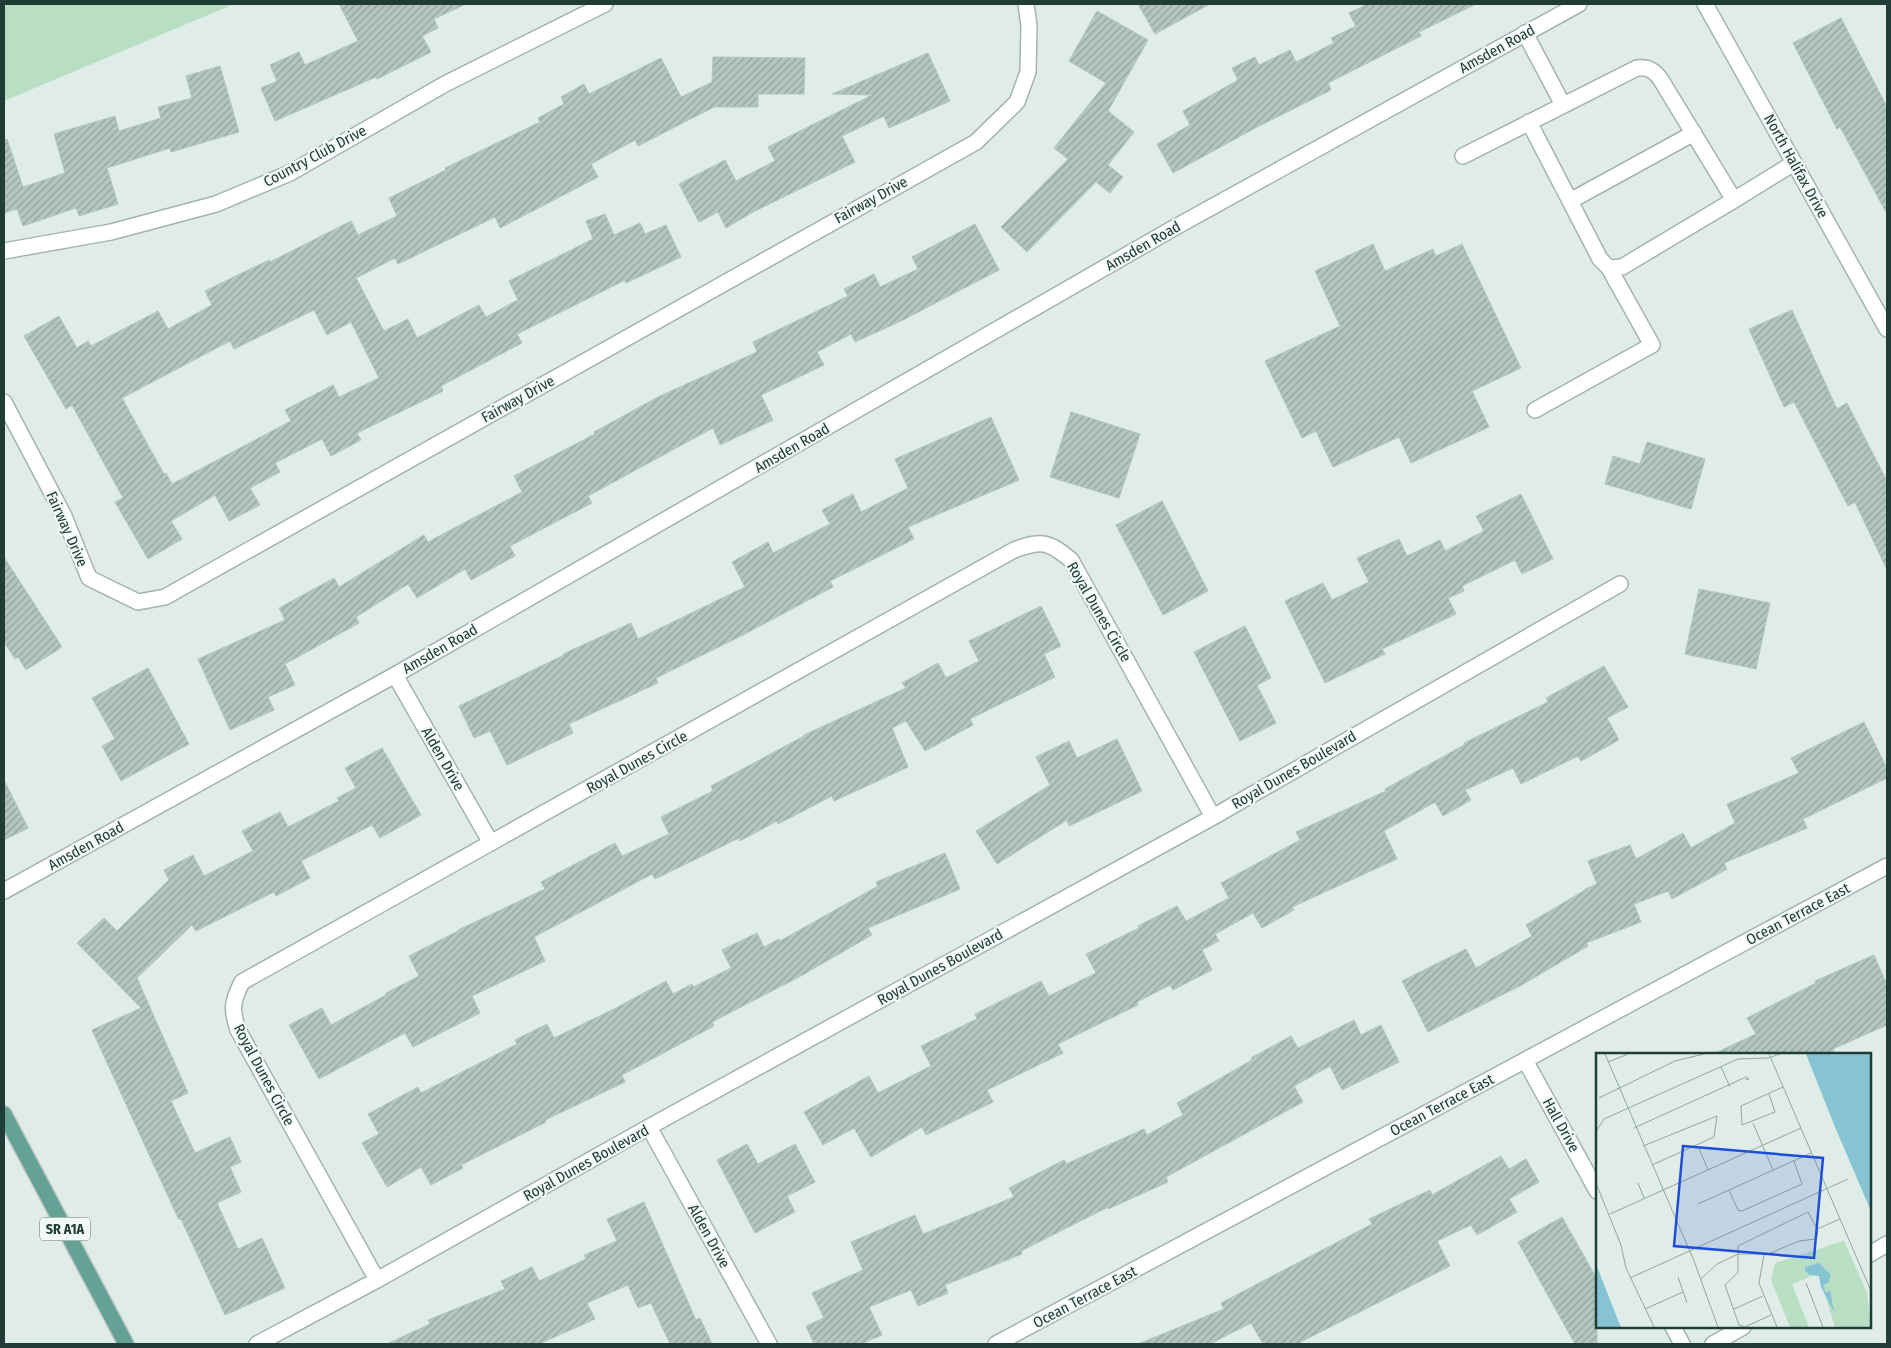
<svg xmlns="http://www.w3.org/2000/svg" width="1891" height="1348" font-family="'Fira Sans Condensed',sans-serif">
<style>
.grass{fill:#b8dec4}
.building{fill:url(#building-hatch);stroke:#b2c5be;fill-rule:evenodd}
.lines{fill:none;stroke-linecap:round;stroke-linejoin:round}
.minor-casing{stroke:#a3b4ae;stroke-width:18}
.major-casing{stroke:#c1c8c7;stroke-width:18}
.minor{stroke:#fff;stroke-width:15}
.major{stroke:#63a295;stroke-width:15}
.labels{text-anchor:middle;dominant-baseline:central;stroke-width:4.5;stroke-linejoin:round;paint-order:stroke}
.shield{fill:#f1f8f5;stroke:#5f746f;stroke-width:1}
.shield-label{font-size:14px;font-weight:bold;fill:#203c36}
.street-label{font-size:15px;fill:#203c36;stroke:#f1f8f5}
.inset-road{fill:none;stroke:#93a6a0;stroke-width:1}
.view{fill:#1d4ed8;fill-opacity:0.15;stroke:#1d4ed8;stroke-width:2.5}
.inset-edge{fill:none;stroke:#203c36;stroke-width:2.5}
</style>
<defs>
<pattern id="building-hatch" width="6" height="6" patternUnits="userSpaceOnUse" patternTransform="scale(1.25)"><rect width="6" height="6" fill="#b5c6c0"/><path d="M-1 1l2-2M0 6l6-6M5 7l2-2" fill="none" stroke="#93a29d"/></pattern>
</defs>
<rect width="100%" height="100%" fill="#e0ece7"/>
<path class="grass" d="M 4,4 L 234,4 L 4,101 Z"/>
<path class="building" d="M 339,4 L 466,4 L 434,19 L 438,28 L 422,36 L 431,52 L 377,79 L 376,77 L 275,121 L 261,88 L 277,81 L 270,65 L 299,52 L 305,65 L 358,41 Z
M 1138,4 L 1210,4 L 1155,34 Z
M 1368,4 L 1476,4 L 1419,32 L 1421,36 L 1328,83 L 1331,90 L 1257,127 L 1173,173 L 1157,144 L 1190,125 L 1183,111 L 1238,80 L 1232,68 L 1255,57 L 1259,65 L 1290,50 L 1296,62 L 1334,43 L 1331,38 L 1356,26 L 1349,13 Z
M 1097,11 L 1148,40 L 1108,111 L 1134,132 L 1108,165 L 1123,177 L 1110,193 L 1096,182 L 1027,252 L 1001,227 L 1068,159 L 1054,148 L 1106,83 L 1069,61 Z
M 1841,18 L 1887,107 L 1887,214 L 1840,127 L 1837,129 L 1793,43 Z
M 928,53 L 950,101 L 889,128 L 884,116 L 842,136 L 855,162 L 753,212 L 726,228 L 718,212 L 699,222 L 679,184 L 725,160 L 736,181 L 775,161 L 768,147 L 872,95 L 832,94 Z
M 713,57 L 805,58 L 804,94 L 758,94 L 758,107 L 714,107 L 638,146 L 635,140 L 591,164 L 598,177 L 500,228 L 495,217 L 398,264 L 395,258 L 356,278 L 384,331 L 408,319 L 417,338 L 479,305 L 486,317 L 518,300 L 509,281 L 593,239 L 586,221 L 605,214 L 614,235 L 640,223 L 645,234 L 666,225 L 681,257 L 626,283 L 625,280 L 517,334 L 522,343 L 441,386 L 443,391 L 357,433 L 361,440 L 331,456 L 322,439 L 275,463 L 280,472 L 250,488 L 260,505 L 229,521 L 215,495 L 171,521 L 182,539 L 148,559 L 115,502 L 123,498 L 72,405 L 66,409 L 24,336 L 59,316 L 77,348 L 88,341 L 91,346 L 158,311 L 168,329 L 212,305 L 205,291 L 269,260 L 270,262 L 351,221 L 358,235 L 397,216 L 389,198 L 446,170 L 445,168 L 540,122 L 538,118 L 564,104 L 561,97 L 584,84 L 589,94 L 661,58 L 681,97 L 712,82 ZM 314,310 L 327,335 L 351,322 L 379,378 L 339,397 L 333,385 L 285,410 L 291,421 L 172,484 L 166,473 L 164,474 L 122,398 L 230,341 L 234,349 Z
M 220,66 L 239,132 L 171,152 L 170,148 L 107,168 L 118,204 L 79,216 L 76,208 L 23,226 L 17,209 L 4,213 L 4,140 L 7,139 L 23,187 L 65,173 L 54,134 L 115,116 L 119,131 L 161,118 L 158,107 L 192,98 L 186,76 Z
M 975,224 L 999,270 L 901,321 L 855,342 L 851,334 L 817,352 L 824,365 L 761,395 L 773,420 L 720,445 L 713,428 L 588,496 L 592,503 L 510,546 L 515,556 L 471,580 L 465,569 L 417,598 L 408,584 L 356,617 L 359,623 L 285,664 L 295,685 L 268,697 L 274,710 L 230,730 L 198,659 L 285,620 L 279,608 L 334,578 L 339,587 L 424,535 L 428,542 L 522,492 L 514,476 L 595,434 L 594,432 L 658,397 L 757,352 L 753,342 L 848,296 L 844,289 L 874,274 L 880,287 L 918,269 L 912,257 Z
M 1373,244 L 1385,271 L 1433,249 L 1436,256 L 1462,244 L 1521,368 L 1472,391 L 1489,427 L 1411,463 L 1399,437 L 1333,467 L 1316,431 L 1302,438 L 1265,361 L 1340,326 L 1315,271 Z
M 1792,310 L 1837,409 L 1847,403 L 1887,481 L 1887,570 L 1855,502 L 1848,506 L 1794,402 L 1784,407 L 1749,329 Z
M 1071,412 L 1140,434 L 1119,498 L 1050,477 Z
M 991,417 L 1019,480 L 908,527 L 914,539 L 830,581 L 833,587 L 743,635 L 656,678 L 658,683 L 569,724 L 573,733 L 507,765 L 490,731 L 474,738 L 459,706 L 564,655 L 563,654 L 631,623 L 638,639 L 745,587 L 732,562 L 768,542 L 773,553 L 830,524 L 822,510 L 853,494 L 861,512 L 908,488 L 895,459 Z
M 1647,442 L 1705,459 L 1691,509 L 1605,484 L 1613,456 L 1640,464 Z
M 1521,494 L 1553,559 L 1522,574 L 1515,560 L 1462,586 L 1464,591 L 1448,598 L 1456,614 L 1382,649 L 1385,654 L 1325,683 L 1285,601 L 1323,583 L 1332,600 L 1369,582 L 1357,558 L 1399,539 L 1407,556 L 1440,540 L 1445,551 L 1484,531 L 1476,516 Z
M 1162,501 L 1208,591 L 1163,615 L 1116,525 Z
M 4,557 L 62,647 L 26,670 L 18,657 L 15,659 L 4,642 Z
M 1699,589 L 1770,603 L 1756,669 L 1685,654 Z
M 1041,606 L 1061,646 L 1044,654 L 1055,677 L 970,719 L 973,725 L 925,751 L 906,721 L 892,728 L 908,767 L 834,801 L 832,796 L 778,824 L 777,821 L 740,841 L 739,838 L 655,879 L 652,874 L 534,937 L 545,961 L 472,996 L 480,1013 L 413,1047 L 405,1033 L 319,1079 L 289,1025 L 322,1008 L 331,1025 L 386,995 L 386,993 L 419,976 L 409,956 L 458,931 L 458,930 L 545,889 L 541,882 L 615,843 L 622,856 L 669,834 L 661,817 L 713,791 L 711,786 L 804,736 L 804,735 L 906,688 L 902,683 L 938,663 L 946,678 L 979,661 L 969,641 Z
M 1245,626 L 1271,678 L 1257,685 L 1276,723 L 1240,741 L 1194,652 Z
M 1604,666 L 1628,707 L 1607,718 L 1619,740 L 1581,761 L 1578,756 L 1521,784 L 1513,768 L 1465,790 L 1471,800 L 1443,816 L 1435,802 L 1384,831 L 1397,859 L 1292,907 L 1294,910 L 1262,928 L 1253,913 L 1215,934 L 1219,941 L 1202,950 L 1212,970 L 1173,990 L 1170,985 L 1137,1002 L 1138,1005 L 1058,1044 L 1063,1053 L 987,1090 L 993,1102 L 926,1135 L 922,1127 L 871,1157 L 854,1128 L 823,1145 L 804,1112 L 869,1076 L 878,1093 L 931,1066 L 921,1046 L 977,1019 L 975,1014 L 1041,981 L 1049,996 L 1096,973 L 1086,954 L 1139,928 L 1138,926 L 1177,906 L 1186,921 L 1229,898 L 1221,883 L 1300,840 L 1296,832 L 1386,791 L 1385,789 L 1464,745 L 1464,743 L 1548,702 L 1546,698 Z
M 148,668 L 189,744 L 121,781 L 102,746 L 115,739 L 92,698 Z
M 1864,722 L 1887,768 L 1887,778 L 1803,819 L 1807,828 L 1724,863 L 1727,869 L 1672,899 L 1668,891 L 1634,904 L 1641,922 L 1586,943 L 1588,946 L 1520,986 L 1428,1032 L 1402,981 L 1466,949 L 1476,968 L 1532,936 L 1526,925 L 1585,890 L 1585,889 L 1597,884 L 1588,861 L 1630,845 L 1636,859 L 1683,833 L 1691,848 L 1735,823 L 1727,804 L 1799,773 L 1791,758 Z
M 1117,739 L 1142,791 L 1069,826 L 1067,820 L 997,864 L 976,831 L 1050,785 L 1036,757 L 1069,741 L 1077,758 Z
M 382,748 L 421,815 L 380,838 L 372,825 L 301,861 L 310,878 L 276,896 L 274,892 L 196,931 L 192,925 L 137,978 L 188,1093 L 171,1101 L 195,1153 L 230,1137 L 241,1162 L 230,1167 L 241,1192 L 217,1203 L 238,1249 L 262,1238 L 285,1288 L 225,1315 L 181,1219 L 179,1220 L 92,1030 L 141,1008 L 77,943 L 104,918 L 117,931 L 169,880 L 164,870 L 193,855 L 204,876 L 253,851 L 242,831 L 280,812 L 288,827 L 339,801 L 337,798 L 356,788 L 345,768 Z
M 4,780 L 28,828 L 4,840 Z
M 945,853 L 960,889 L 868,928 L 872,935 L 799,977 L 712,1022 L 714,1026 L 622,1075 L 625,1082 L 545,1120 L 546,1122 L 461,1165 L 463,1168 L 431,1185 L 421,1167 L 387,1187 L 362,1143 L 379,1134 L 368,1114 L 418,1087 L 421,1093 L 517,1044 L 515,1040 L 547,1024 L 554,1038 L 614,1009 L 666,981 L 673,994 L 692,984 L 693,987 L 731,968 L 722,950 L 757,933 L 764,947 L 779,939 L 780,941 L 878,886 L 876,882 Z
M 1874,955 L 1887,985 L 1887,1025 L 1833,1049 L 1835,1054 L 1713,1054 L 1756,1034 L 1747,1018 L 1816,983 L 1815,981 Z
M 1354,1020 L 1361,1035 L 1381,1025 L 1399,1062 L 1342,1090 L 1330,1066 L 1294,1086 L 1303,1102 L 1166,1177 L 1168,1182 L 1108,1209 L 1108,1207 L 1021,1251 L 1022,1254 L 945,1285 L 948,1293 L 918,1306 L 911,1290 L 869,1307 L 882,1335 L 861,1344 L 814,1344 L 806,1326 L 824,1318 L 812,1293 L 863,1270 L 851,1242 L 915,1215 L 923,1234 L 1014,1197 L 1009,1188 L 1064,1160 L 1066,1164 L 1144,1129 L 1147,1135 L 1183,1115 L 1177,1103 L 1252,1060 L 1251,1058 L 1291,1036 L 1298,1048 Z
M 747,1144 L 758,1164 L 795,1144 L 815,1182 L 787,1196 L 795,1212 L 755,1233 L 717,1160 Z
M 1501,1156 L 1509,1169 L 1526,1159 L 1539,1182 L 1509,1199 L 1517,1212 L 1477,1235 L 1471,1225 L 1437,1241 L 1450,1266 L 1297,1344 L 1263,1344 L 1251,1323 L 1210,1344 L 1138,1344 L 1224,1309 L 1221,1303 L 1372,1224 L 1369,1219 L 1430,1190 L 1432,1195 Z
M 644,1202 L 696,1320 L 700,1318 L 712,1344 L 670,1344 L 651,1303 L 638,1308 L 628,1285 L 587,1303 L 595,1319 L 539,1344 L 387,1344 L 430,1324 L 428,1320 L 505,1289 L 501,1281 L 532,1267 L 539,1281 L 586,1259 L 584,1255 L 617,1241 L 607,1219 Z
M 1562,1217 L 1597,1279 L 1597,1344 L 1575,1344 L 1518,1242 Z"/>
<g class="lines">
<g class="minor-casing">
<path id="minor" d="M 1705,4 L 1887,329
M 1525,33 L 1563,105
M 1529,122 L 1600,259 L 1609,268 L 1622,267 L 1734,200
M 1463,156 L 1637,68 C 1649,67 1655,71 1661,80 L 1734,200 L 1794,163
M 1570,201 L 1694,133
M 4,251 L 111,232 L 216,204 L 290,173 L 445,84 L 605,4
M 4,402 L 64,516 L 89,578 L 138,602 L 165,597 L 976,142 L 1017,102 L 1028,72 L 1029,26 L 1026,4
M 1535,410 L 1652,345 L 1609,268
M 395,675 L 491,843
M 4,891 L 395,675 L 1172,229 L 1579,4
M 1525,1060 L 1597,1191
M 649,1127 L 769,1344
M 1870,1254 L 1887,1244
M 377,1280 L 238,1030 C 231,1009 232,1002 242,982 L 1014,550 C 1042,540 1048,541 1071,560 L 1213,817
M 1673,1327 L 1682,1344
M 257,1344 L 377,1280 L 649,1127 L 1213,817 L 1620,584
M 996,1344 L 1887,866
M 1713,1344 L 1743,1327"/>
</g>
<g class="major-casing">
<path id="major" d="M 4,1114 L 126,1344"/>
</g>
<use href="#minor" class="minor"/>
<use href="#major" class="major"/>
</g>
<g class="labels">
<rect class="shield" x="40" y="1217.5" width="50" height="23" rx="4"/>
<g class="shield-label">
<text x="65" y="1229">SR A1A</text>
</g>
<g class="street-label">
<text transform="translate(1497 49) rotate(-29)">Amsden Road</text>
<text transform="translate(315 156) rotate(-28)">Country Club Drive</text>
<text transform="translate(1796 166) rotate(61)">North Halifax Drive</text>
<text transform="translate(871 200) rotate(-29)">Fairway Drive</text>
<text transform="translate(1143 246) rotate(-30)">Amsden Road</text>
<text transform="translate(518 399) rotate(-29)">Fairway Drive</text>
<text transform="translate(792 448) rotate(-30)">Amsden Road</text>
<text transform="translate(67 529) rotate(66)">Fairway Drive</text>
<text transform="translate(1099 612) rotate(60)">Royal Dunes Circle</text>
<text transform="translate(440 649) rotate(-30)">Amsden Road</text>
<text transform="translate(443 759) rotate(60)">Alden Drive</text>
<text transform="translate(637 762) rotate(-29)">Royal Dunes Circle</text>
<text transform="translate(1294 770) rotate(-30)">Royal Dunes Boulevard</text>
<text transform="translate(86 846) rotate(-29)">Amsden Road</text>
<text transform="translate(1798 914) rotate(-28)">Ocean Terrace East</text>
<text transform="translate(940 967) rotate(-29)">Royal Dunes Boulevard</text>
<text transform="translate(264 1075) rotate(62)">Royal Dunes Circle</text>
<text transform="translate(1442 1105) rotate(-28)">Ocean Terrace East</text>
<text transform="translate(1561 1125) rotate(61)">Hall Drive</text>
<text transform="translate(586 1163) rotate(-29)">Royal Dunes Boulevard</text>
<text transform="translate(709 1236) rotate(61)">Alden Drive</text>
<text transform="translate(1085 1297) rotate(-28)">Ocean Terrace East</text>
</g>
</g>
<g transform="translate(1596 1053)">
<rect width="275" height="275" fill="#e0ece7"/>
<path d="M 248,188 L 271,240 L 275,274 L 239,274 L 223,223 L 218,222 L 196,231 L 213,274 L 194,274 L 175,227 L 179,210 Z" fill="#b8dec4"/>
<path d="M 248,188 L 263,223 L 261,249 L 254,247 L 250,233 L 260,232 L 259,224 L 253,218 L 249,205 L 242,205 L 239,195 L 234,197 L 233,192 Z" fill="#b8dec4"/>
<path d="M 210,1 L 275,1 L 275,158 L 239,74 ZM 223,210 L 235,222 L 232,230 L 227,232 L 230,240 L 234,237 L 238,259 L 225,234 L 223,223 L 214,222 L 209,218 L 209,214 ZM 0,211 L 22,267 L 25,274 L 0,274 Z" fill="#86c3d3"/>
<path class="inset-road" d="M 9,1 L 98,208 L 122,274M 173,1 L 275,238M 12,9 L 32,1M 125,14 L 134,34M 173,41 L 179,59 L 146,72 L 145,53 L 187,34M 3,45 L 79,8 L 108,1M 157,70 L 177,117M 38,75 L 150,24 L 153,26 L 149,27M 0,78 L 8,66 L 142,6 L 172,5 L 184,1M 47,93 L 121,63 L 118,84 L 56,112M 102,93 L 112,117M 0,130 L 25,192 L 30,215 L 58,274M 42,130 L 48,145M 133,137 L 142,157 L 146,158 L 206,131 L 198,108M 102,151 L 215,100M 14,161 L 205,75M 221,176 L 244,166M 168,202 L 163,230 L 181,274M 82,224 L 91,250M 34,225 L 252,126M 105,226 L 121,211 L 142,201 L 172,201 L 203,188 L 220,186 L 222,178 L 212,159 L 142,193 L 142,219 L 129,232 L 143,272 L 149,274 L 175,262M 210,230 L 227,274M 49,256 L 87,239M 138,256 L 167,243"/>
<path class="view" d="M 87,93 L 227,105 L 218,205 L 78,193 Z"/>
<rect width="275" height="275" class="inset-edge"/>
</g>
<rect width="1891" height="1348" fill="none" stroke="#203c36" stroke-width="10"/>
</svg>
